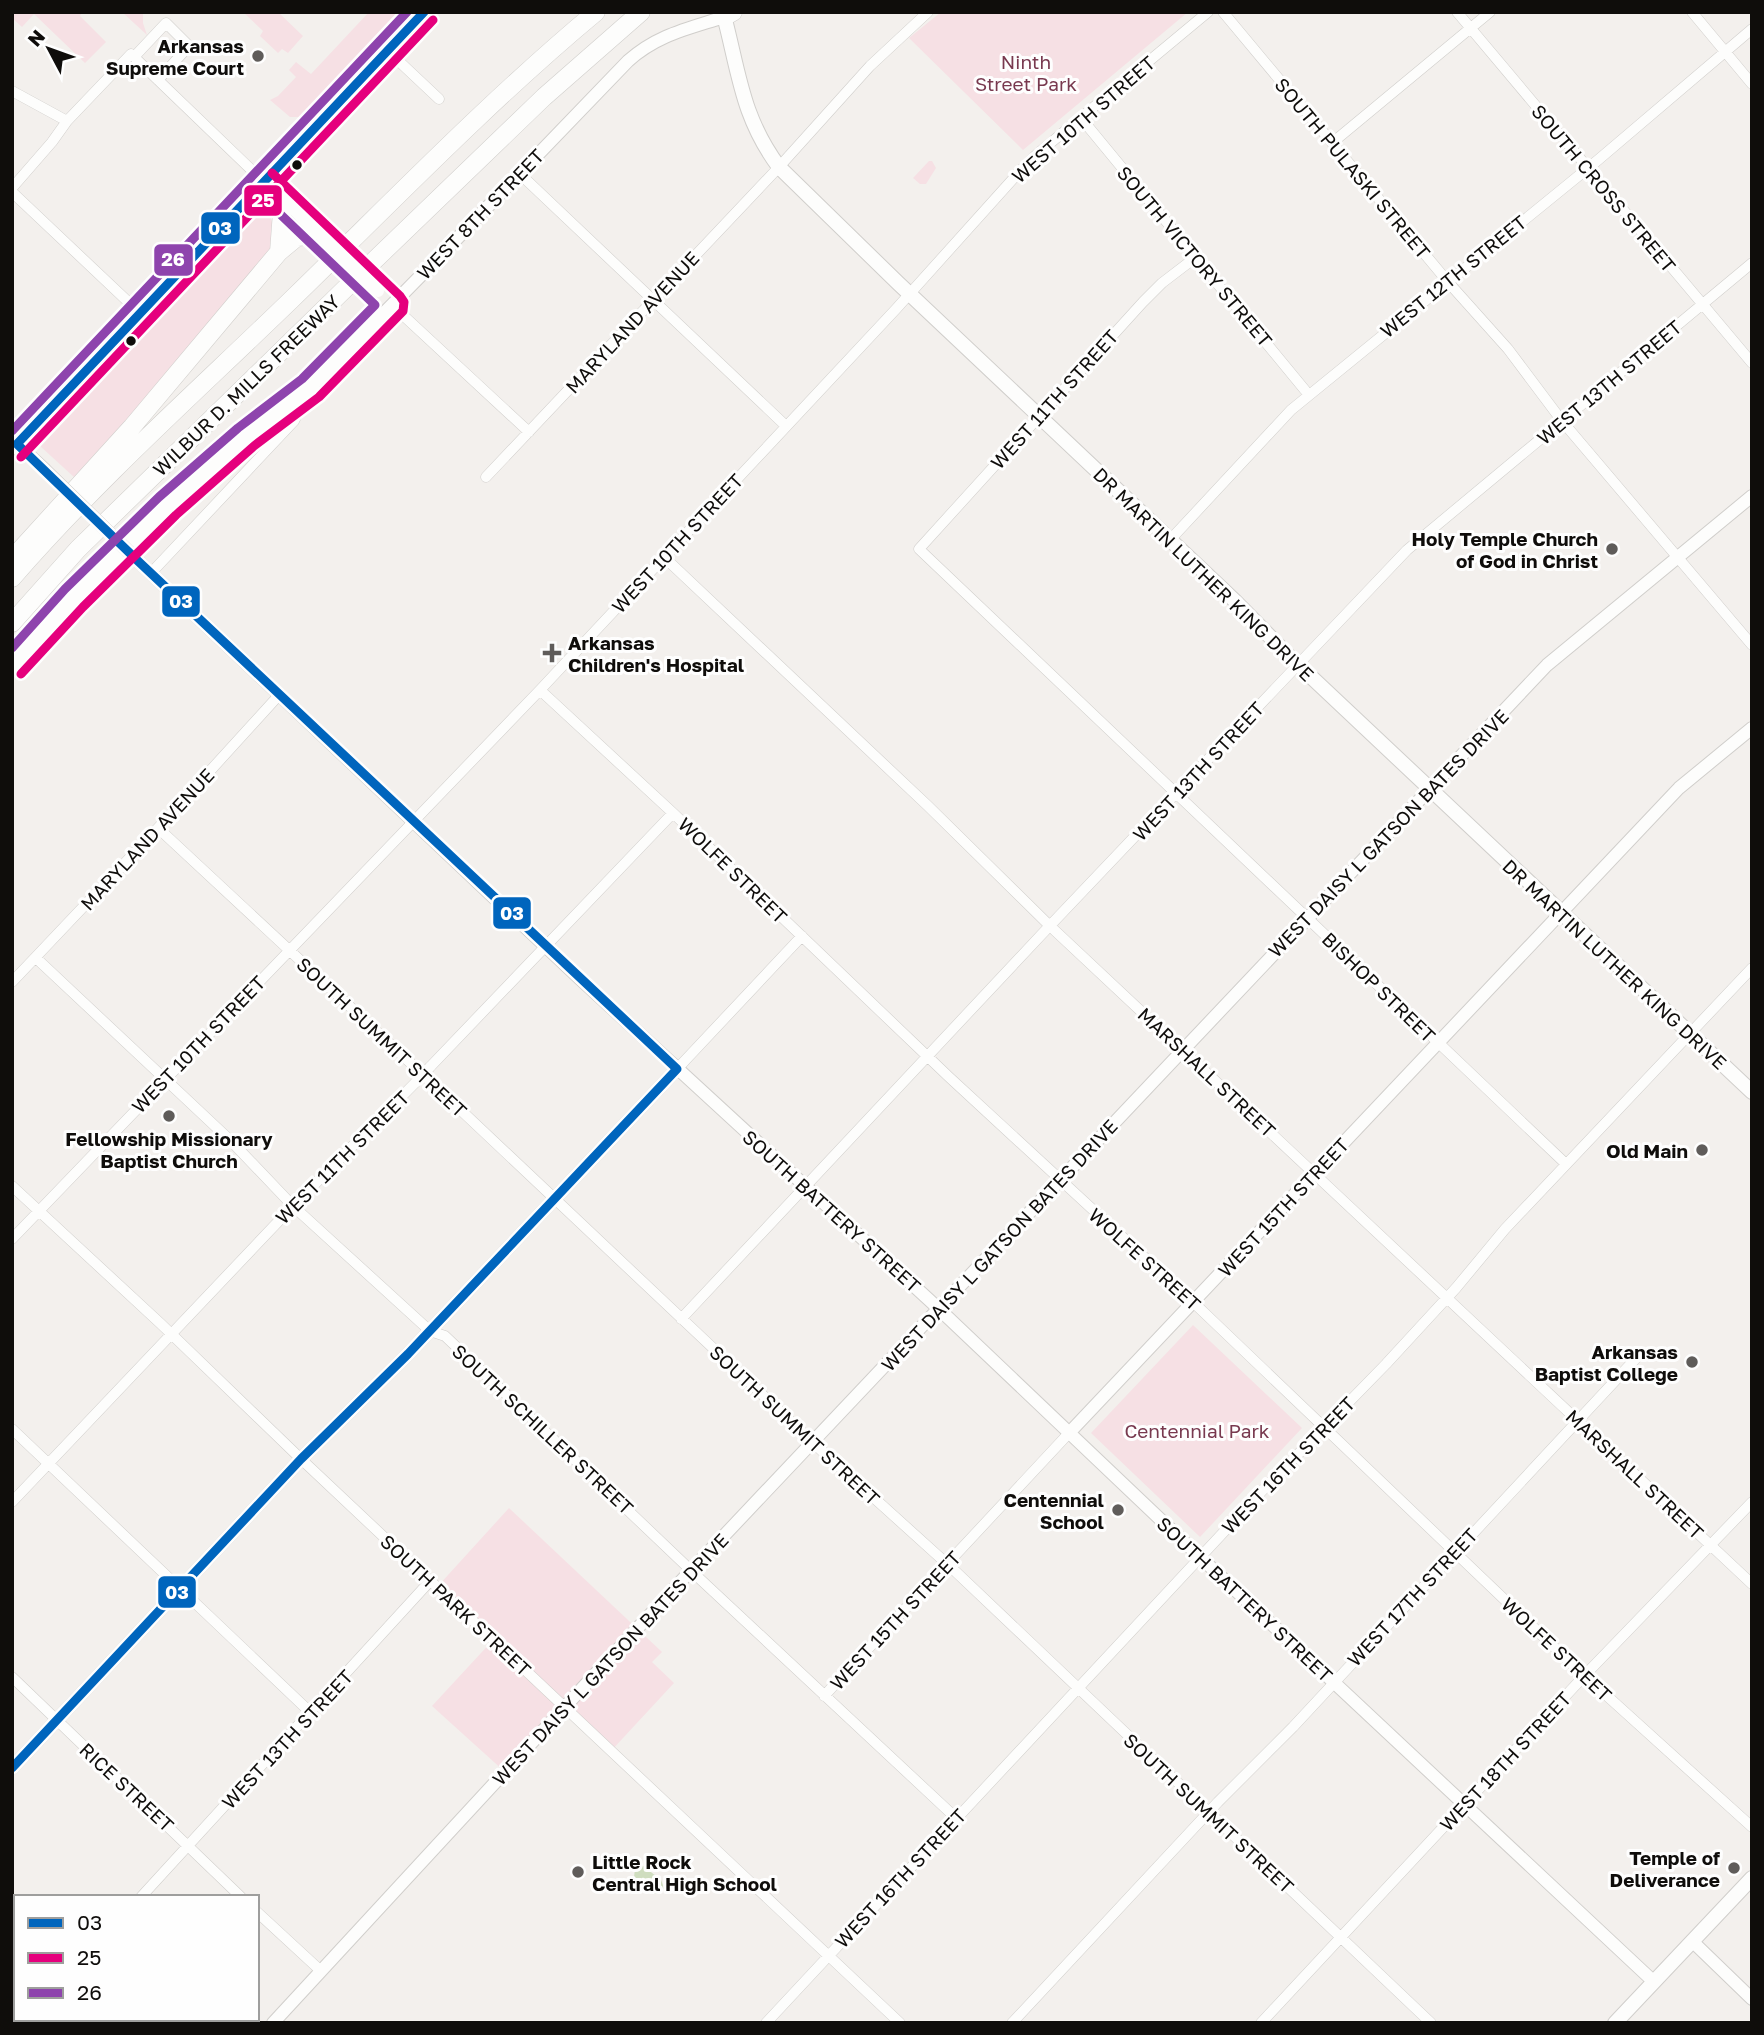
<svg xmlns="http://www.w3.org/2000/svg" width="1764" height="2035" font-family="'Golos Text',sans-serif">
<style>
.green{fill:#f6e0e4}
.water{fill:#cfddbf}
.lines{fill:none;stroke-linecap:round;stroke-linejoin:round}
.minor-casing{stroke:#d0cecb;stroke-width:11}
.tertiary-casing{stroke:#d0cecb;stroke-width:14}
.secondary-casing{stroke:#d0cecb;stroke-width:16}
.motorway-casing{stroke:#d0cecb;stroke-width:19}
.minor{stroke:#fdfdfc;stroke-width:10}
.tertiary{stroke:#fdfdfc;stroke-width:12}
.secondary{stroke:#fdfdfc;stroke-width:14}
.motorway{stroke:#fdfdfc;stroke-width:18}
.minor-bridge-casing{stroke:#d0cecb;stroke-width:11;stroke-linecap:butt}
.tertiary-bridge-casing{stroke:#d0cecb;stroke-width:14;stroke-linecap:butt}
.minor-bridge{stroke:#fdfdfc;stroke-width:10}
.tertiary-bridge{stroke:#fdfdfc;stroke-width:12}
.bus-1-casing{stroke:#fefefe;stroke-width:14}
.bus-2-casing{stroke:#fefefe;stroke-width:14}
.bus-3-casing{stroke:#fefefe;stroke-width:14}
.bus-1{stroke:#0065bd;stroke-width:9}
.bus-2{stroke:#e5007d;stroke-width:9}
.bus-3{stroke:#8e44ad;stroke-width:9}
.poi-dot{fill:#5f5c5a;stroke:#fefefe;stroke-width:2.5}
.bus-dot{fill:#0f0d0b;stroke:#fefefe;stroke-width:2.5}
.labels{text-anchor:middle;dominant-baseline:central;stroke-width:6;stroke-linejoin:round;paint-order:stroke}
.poi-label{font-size:19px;font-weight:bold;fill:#0f0d0b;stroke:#fefefe;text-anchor:end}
.park-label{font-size:19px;fill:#78394f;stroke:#fefefe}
.street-label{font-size:19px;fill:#0f0d0b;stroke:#fefefe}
.line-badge{stroke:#fefefe;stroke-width:2.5}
.badge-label{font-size:19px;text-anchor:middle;font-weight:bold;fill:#fff}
</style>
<rect width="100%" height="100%" fill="#f3f0ed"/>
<path class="green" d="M 12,12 L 82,12 L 80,16 L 106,42 L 85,63 L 34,14 L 22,27 L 12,18 Z
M 122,12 L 143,12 L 143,23 L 147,35 Z
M 243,12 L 278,12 L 303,36 L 288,53 L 282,49 L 278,53 L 260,36 L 263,31 Z
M 369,12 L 404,12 L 308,117 L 290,117 L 270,100 L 278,96 L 296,77 L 289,70 L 296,62 L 311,74 Z
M 941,12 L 1188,12 L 1023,150 L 909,38 Z
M 929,161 L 932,161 L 936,168 L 926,184 L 920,184 L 913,178 Z
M 267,208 C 274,225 277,237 268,253 L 160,384 L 75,478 L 40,446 L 41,440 L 245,223 L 259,209 Z
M 1193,1325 L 1302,1428 L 1200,1537 L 1091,1433 Z
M 509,1508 L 662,1652 L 652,1662 L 674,1683 L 611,1751 L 564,1708 L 505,1772 L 432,1706 L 493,1640 L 438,1586 Z"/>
<path class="water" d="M 642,1865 L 661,1880 L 664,1888 L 661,1893 L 653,1894 L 634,1877 L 635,1869 Z"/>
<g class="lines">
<g class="minor-casing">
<path id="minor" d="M 1223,12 L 1448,282 L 1508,349 L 1562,421 L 1752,645
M 1457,12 L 1752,363
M 1692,12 L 1752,84
M 388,51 L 439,99
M 134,57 L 166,23 L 189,46 L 158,80
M 12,91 L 67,121
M 1081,118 L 1309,395
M 1332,143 L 1490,12
M 519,173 L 786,426
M 12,188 L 52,142 L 67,121 L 131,54 L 264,182
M 12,192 L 140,313
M 1196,257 L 1162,283 L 1143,302 L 919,549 L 1566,1164
M 392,305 L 529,432
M 486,477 L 779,167 L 870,66 L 928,12
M 1170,540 L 1291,410 L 1598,160 L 1752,29
M 664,557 L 928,806 L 1050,926 L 1752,1584
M 151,573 L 294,421 L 307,394
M 540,690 L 673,813 L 949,1077 L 1194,1303 L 1574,1666 L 1752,1827
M 158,828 L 431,1082 L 821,1450 L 956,1572 L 1431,2023
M 36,958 L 232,1142 L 293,1206 L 430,1331 L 445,1336 L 700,1579 L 956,1818
M 12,982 L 158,828 L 280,694
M 430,1067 L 673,813
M 677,1069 L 802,936
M 12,1186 L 161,1324 L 301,1459 L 900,2023
M 12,1239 L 540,690 L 896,309 L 1021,170 L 1036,155 L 1208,12
M 681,1319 L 1042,934 L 1407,550 L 1752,263
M 12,1429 L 311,1713
M 12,1502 L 293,1206 L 416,1082
M 12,1677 L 241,1897
M 824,1696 L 1070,1432
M 141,1897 L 431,1580
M 257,1912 L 321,1971
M 25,2023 L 28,2019
M 766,2023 L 1261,1492 L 1386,1364 L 1456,1288 L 1505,1229 L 1752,968
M 1012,2023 L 1218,1802 L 1293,1727 L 1640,1354
M 1261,2023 L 1585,1675 L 1752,1502"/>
</g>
<g class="tertiary-casing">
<path id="tertiary" d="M 278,194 L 320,235
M 310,388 L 446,250 L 628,61 C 657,35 687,29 724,17
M 17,444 L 44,469
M 12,449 L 424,12
M 139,562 L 579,978 L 939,1309 L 1201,1558 L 1653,1981
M 1070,1432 L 1679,788 L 1752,728
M 12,1768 L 301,1459 L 408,1354 L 677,1069
M 1692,1941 L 1752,1999
M 273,2023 L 683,1579 L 1547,665 L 1752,496"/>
</g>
<g class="secondary-casing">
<path id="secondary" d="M 723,12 C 739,71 741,116 779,167 L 898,283 L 1235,601 L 1289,656 L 1752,1092
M 1615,2023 L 1752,1878"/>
</g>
<g class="motorway-casing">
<path id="motorway" d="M 724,17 L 733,12
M 278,194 L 282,212 L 279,252
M 12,559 L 132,427 L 279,252 L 297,237 L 320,235
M 12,578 C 98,479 197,391 291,300 C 391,203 489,101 596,12
M 12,623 L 78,549 L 355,279 L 544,97 L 641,12
M 12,666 C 103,564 202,472 310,388"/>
</g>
<use href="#minor" class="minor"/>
<use href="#tertiary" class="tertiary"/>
<use href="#secondary" class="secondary"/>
<use href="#motorway" class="motorway"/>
<g class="minor-bridge-casing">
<path id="minor-bridge" d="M 416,1082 L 430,1067"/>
</g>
<g class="tertiary-bridge-casing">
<path id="tertiary-bridge" d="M 320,235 L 378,291
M 44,469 L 139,562"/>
</g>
<use href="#minor-bridge" class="minor-bridge"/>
<use href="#tertiary-bridge" class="tertiary-bridge"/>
<g class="bus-1-casing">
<path id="bus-1" d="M 17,444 L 139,562 L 677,1069
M 17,444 L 424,12
M 12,1768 L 301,1459 L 408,1354 L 677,1069"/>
</g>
<g class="bus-2-casing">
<path id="bus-2" d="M 21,457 L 433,20
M 21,674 L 83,607 L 176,515 L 254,446 L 319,397 L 403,311 L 404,302 L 400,296 L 272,173"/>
</g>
<g class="bus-3-casing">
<path id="bus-3" d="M 12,431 L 407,12
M 12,648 L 65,589 L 159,497 L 238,428 L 302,379 L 375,305 L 256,191"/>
</g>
<use href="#bus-1" class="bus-1"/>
<use href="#bus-2" class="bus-2"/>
<use href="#bus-3" class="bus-3"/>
</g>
<g class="poi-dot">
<circle cx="258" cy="56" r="7"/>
<circle cx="1612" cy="549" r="7"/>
<path d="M548.5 642.5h7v7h7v7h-7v7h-7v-7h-7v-7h7z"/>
<circle cx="169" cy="1116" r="7"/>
<circle cx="1702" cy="1150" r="7"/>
<circle cx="1692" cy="1362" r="7"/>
<circle cx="1118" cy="1510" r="7"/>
<circle cx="1734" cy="1868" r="7"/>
<circle cx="578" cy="1872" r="7"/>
</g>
<g class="bus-dot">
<circle cx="297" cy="165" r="6"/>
<circle cx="131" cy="341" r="6"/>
</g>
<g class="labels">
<g class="poi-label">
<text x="244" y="45">Arkansas<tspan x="244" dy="22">Supreme Court</tspan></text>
<text x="1598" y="538">Holy Temple Church<tspan x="1598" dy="22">of God in Christ</tspan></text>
<text x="568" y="642" text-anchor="start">Arkansas<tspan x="568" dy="22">Children's Hospital</tspan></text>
<text x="169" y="1138" text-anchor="middle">Fellowship Missionary<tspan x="169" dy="22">Baptist Church</tspan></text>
<text x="1688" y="1150">Old Main</text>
<text x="1678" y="1351">Arkansas<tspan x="1678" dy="22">Baptist College</tspan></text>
<text x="1104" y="1499">Centennial<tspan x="1104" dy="22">School</tspan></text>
<text x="1720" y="1857">Temple of<tspan x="1720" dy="22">Deliverance</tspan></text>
<text x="592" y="1861" text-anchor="start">Little Rock<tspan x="592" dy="22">Central High School</tspan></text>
</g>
<g class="park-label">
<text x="1026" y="61">Ninth<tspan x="1026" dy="22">Street Park</tspan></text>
<text x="1197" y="1430">Centennial Park</text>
</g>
<g class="street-label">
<text transform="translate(1083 119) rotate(-41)">WEST 10TH STREET</text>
<text transform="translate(1353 168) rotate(50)">SOUTH PULASKI STREET</text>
<text transform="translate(1604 188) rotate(50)">SOUTH CROSS STREET</text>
<text transform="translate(480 214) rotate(-46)">WEST 8TH STREET</text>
<text transform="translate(1195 256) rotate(50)">SOUTH VICTORY STREET</text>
<text transform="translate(1453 276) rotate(-39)">WEST 12TH STREET</text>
<text transform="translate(632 322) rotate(-47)">MARYLAND AVENUE</text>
<text transform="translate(1609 382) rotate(-40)">WEST 13TH STREET</text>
<text transform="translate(246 385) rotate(-44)">WILBUR D. MILLS FREEWAY</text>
<text transform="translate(1054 399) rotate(-48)">WEST 11TH STREET</text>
<text transform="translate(677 543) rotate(-47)">WEST 10TH STREET</text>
<text transform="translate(1204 574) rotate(44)">DR MARTIN LUTHER KING DRIVE</text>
<text transform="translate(1198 771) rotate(-47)">WEST 13TH STREET</text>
<text transform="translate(1388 833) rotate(-46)">WEST DAISY L GATSON BATES DRIVE</text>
<text transform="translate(147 839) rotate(-47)">MARYLAND AVENUE</text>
<text transform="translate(733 870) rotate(44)">WOLFE STREET</text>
<text transform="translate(1615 964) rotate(43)">DR MARTIN LUTHER KING DRIVE</text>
<text transform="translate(1379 987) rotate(44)">BISHOP STREET</text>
<text transform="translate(382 1037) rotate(43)">SOUTH SUMMIT STREET</text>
<text transform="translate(198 1044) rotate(-46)">WEST 10TH STREET</text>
<text transform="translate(1207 1072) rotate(43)">MARSHALL STREET</text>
<text transform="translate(342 1157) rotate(-45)">WEST 11TH STREET</text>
<text transform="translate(1283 1207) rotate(-47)">WEST 15TH STREET</text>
<text transform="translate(832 1211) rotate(42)">SOUTH BATTERY STREET</text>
<text transform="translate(999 1245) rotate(-47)">WEST DAISY L GATSON BATES DRIVE</text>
<text transform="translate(1145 1259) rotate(42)">WOLFE STREET</text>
<text transform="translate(795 1425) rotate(43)">SOUTH SUMMIT STREET</text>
<text transform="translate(543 1429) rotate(43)">SOUTH SCHILLER STREET</text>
<text transform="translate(1288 1465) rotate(-46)">WEST 16TH STREET</text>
<text transform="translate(1635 1474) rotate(43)">MARSHALL STREET</text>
<text transform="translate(1412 1597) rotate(-47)">WEST 17TH STREET</text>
<text transform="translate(1245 1599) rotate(43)">SOUTH BATTERY STREET</text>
<text transform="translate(456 1605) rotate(43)">SOUTH PARK STREET</text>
<text transform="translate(895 1620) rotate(-47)">WEST 15TH STREET</text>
<text transform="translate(1557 1649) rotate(43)">WOLFE STREET</text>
<text transform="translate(610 1659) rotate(-47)">WEST DAISY L GATSON BATES DRIVE</text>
<text transform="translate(287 1739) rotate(-47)">WEST 13TH STREET</text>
<text transform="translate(1505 1761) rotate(-47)">WEST 18TH STREET</text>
<text transform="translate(127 1787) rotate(43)">RICE STREET</text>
<text transform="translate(1209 1813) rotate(43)">SOUTH SUMMIT STREET</text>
<text transform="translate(900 1878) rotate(-47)">WEST 16TH STREET</text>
</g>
</g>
<g class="line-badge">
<rect x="243" y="184" width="40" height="33" rx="7" fill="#e5007d"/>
<rect x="200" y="211" width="41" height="34" rx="7" fill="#0065bd"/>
<rect x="153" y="243" width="41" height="34" rx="7" fill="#8e44ad"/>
<rect x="161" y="585" width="40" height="33" rx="7" fill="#0065bd"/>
<rect x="492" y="896" width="40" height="34" rx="7" fill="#0065bd"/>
<rect x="157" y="1575" width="40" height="34" rx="7" fill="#0065bd"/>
</g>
<g class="badge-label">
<text x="263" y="207">25</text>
<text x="220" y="235">03</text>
<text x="173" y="266">26</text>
<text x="181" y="608">03</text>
<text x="512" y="920">03</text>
<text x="177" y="1599">03</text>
</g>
<rect width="1764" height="2035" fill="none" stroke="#0f0d0b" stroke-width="28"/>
<rect x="14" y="1895" width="245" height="126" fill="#fefefe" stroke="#9e9e9d" stroke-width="2"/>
<rect x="28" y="1918" width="35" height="10" fill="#0065bd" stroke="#9e9e9d" stroke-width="2"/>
<text x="77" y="1930" font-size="21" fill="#0f0d0b">03</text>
<rect x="28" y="1953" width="35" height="10" fill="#e5007d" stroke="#9e9e9d" stroke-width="2"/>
<text x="77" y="1965" font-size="21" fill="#0f0d0b">25</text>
<rect x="28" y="1988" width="35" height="10" fill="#8e44ad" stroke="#9e9e9d" stroke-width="2"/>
<text x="77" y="2000" font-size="21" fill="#0f0d0b">26</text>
<g transform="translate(49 49) rotate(311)" stroke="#fefefe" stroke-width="5" paint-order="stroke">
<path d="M0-5L12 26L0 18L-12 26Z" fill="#0f0d0b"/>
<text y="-10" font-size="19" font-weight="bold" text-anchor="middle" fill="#0f0d0b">N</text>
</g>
</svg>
